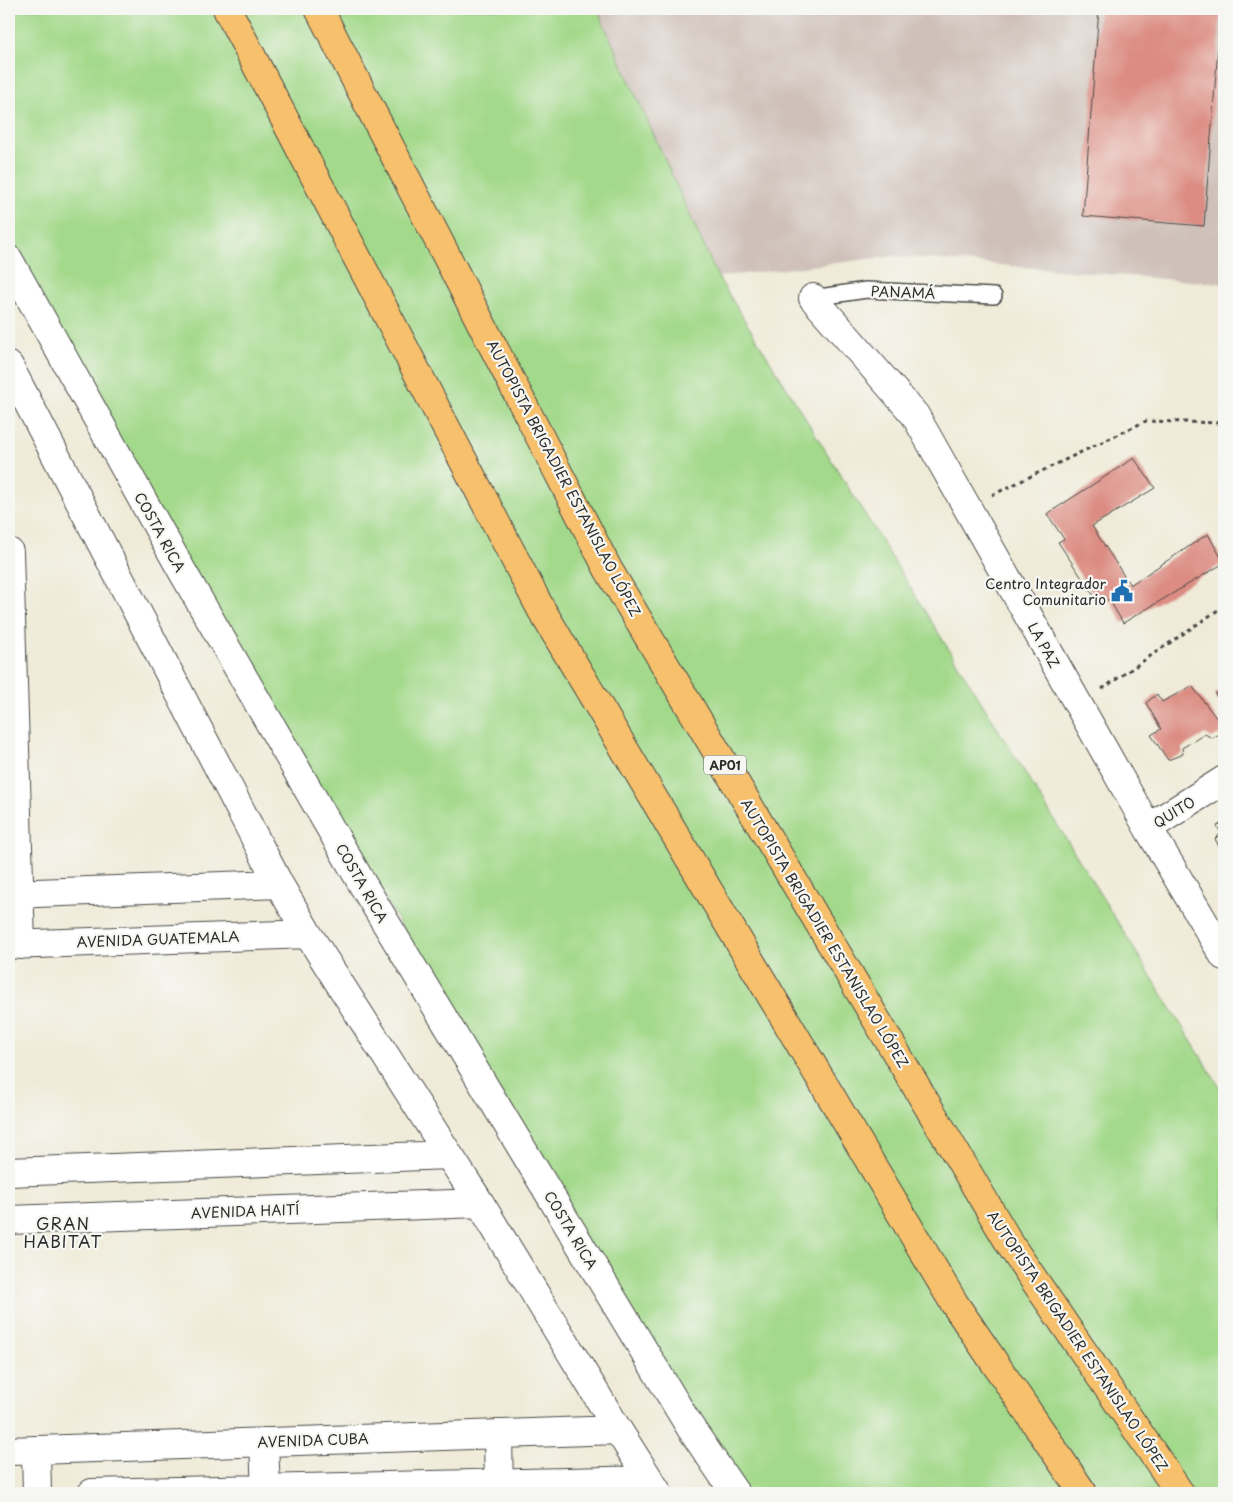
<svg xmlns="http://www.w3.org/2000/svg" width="1233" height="1502" font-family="'Playpen Sans',sans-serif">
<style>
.industrial{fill:#cfc1ba}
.green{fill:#a3d98a;stroke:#67825a}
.building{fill:#dc8c82}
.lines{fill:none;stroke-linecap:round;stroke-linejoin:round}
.lane-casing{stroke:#484845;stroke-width:18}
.street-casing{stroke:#484845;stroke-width:30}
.highway-casing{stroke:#484845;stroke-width:30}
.path{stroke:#484845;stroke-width:3;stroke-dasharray:4 4;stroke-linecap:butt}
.lane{stroke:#fff;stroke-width:15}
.street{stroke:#fff;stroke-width:28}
.highway{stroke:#f7c06c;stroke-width:28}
.labels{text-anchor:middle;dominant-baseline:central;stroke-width:4.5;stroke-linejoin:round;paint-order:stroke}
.shield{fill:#f6f6f2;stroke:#686867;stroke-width:1}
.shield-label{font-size:12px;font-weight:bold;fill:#2b2b2b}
.street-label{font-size:14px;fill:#2b2b2b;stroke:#f6f6f2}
.poi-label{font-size:14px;fill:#2b2b2b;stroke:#f6f6f2;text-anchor:end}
.quarter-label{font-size:16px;letter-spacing:1px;fill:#2b2b2b;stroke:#f6f6f2}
</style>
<rect width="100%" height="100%" fill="#f6f6f2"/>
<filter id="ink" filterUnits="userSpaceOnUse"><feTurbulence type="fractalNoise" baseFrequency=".02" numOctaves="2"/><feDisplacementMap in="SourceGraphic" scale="10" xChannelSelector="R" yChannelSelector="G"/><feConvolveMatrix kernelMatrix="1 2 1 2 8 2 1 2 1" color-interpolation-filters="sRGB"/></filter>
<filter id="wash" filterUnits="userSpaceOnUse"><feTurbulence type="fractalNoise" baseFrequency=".0096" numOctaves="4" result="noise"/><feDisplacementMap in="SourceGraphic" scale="20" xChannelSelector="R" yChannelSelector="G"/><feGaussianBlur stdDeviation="1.12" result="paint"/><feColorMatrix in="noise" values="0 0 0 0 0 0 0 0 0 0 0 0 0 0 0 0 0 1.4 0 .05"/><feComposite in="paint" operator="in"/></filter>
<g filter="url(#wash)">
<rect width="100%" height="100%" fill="#efebd8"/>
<path class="industrial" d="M 597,9 L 1224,9 L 1224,284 L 894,256 L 718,277 Z"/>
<path class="green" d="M 9,9 L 597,9 L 718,277 L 1224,1094 L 1224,1493 L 735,1493 L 9,260 Z"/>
<g id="blocks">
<path class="building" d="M 1099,9 L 1221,9 L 1204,226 L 1083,216 Z
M 1134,458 L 1155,488 L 1092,526 L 1130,585 L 1208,534 L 1224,563 L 1123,623 L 1109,599 L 1100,605 L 1058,542 L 1064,539 L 1047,514 Z
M 1192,686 L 1224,728 L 1224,732 L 1212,738 L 1205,734 L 1182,748 L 1183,754 L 1168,760 L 1151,735 L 1161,729 L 1146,703 L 1157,694 L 1162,702 Z
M 1224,688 L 1224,709 L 1215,694 Z
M 1224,822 L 1224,856 L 1215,839 L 1221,833 L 1217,826 Z"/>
</g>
</g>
<g filter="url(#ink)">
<use href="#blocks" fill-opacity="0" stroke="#484845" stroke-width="1"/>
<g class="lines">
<g class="lane-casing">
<path id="lane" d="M 813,298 L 866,290 L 994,296"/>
</g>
<g class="street-casing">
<path id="street" d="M 9,260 L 181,569 L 363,885 L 690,1427 L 735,1493
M 813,298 L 915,415 L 1148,828 L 1224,956
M 9,366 L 279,884 L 308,934 L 449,1155 L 480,1203 L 618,1430 L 658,1493
M 9,552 L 21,945
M 1148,828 L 1224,780
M 9,894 L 279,884
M 9,945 L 308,934
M 9,1172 L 449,1155
M 9,1220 L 480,1203
M 498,1434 L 499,1493
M 264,1442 L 266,1493
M 36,1450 L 37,1493
M 9,1451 L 618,1430
M 92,1493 L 650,1480"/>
</g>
<g class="highway-casing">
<path id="highway" d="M 227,9 L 541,609 L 954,1303 L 1083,1493
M 319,9 L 608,569 L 1013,1249 L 1180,1493"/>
</g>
<path class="path" d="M 992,495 L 1146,421 L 1224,423
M 1102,689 L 1224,606"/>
<use href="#lane" class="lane"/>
<use href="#street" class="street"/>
<use href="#highway" class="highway"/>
</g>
</g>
<defs>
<g id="civic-bare" transform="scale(1.725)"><path d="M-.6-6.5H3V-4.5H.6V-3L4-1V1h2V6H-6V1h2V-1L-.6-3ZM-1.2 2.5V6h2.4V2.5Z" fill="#1f6fb2" stroke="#f6f6f2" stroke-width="2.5" paint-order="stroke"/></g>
</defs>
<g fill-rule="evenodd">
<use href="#civic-bare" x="1122" y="591"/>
</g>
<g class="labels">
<rect class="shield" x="704" y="755.5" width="42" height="19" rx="4"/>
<g class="shield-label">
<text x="725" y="765">AP01</text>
</g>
<g class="street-label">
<text transform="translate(903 292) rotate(2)">PANAMÁ</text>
<text transform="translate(564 478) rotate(62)">AUTOPISTA BRIGADIER ESTANISLAO LÓPEZ</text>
<text transform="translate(160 532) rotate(61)">COSTA RICA</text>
<text transform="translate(1044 645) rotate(61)">LA PAZ</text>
<text transform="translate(1174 812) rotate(-32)">QUITO</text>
<text transform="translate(362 883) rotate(60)">COSTA RICA</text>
<text transform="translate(825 933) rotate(59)">AUTOPISTA BRIGADIER ESTANISLAO LÓPEZ</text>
<text transform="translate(158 939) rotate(-2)">AVENIDA GUATEMALA</text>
<text transform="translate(245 1211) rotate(-2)">AVENIDA HAITÍ</text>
<text transform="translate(571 1230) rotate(59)">COSTA RICA</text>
<text transform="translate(1078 1341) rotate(56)">AUTOPISTA BRIGADIER ESTANISLAO LÓPEZ</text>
<text transform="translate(313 1440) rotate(-2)">AVENIDA CUBA</text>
</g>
<g class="poi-label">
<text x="1106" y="583">Centro Integrador<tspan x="1106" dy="16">Comunitario</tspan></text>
</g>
<g class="quarter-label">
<text x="63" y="1223">GRAN<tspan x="63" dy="18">HABITAT</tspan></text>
</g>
</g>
<rect width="1233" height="1502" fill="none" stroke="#f6f6f2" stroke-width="30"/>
</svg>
